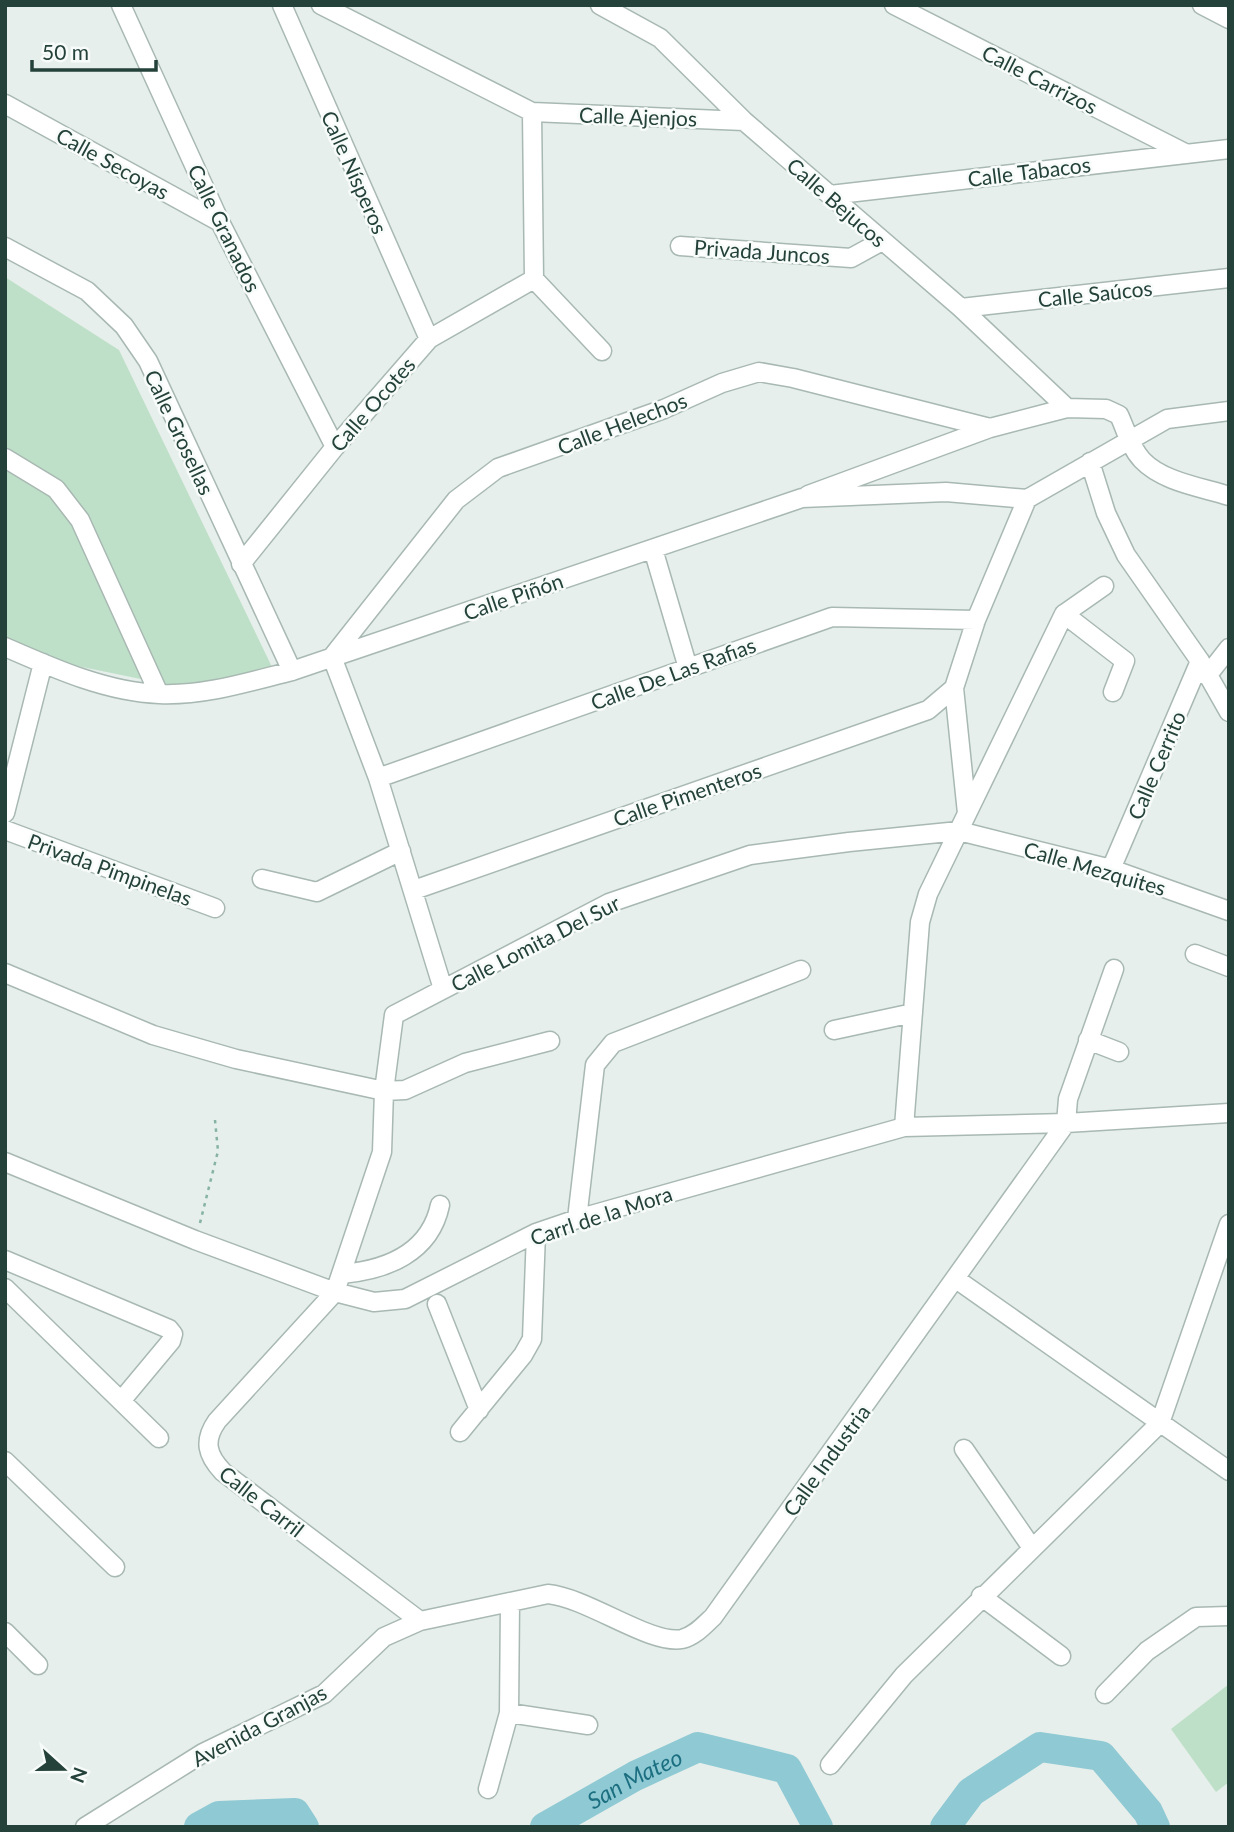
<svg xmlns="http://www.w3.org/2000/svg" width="1234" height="1832" font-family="Lato,sans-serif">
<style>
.green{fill:#bfe0c8}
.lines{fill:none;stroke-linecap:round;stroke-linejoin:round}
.river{stroke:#8ec9d4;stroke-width:30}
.minor-casing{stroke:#a8b8b2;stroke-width:21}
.path{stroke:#86b3a5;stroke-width:2.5;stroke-dasharray:3.5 5;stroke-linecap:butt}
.minor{stroke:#fff;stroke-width:18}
.labels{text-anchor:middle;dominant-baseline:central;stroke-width:5;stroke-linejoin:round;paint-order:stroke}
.street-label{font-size:21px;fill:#24423a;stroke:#f7fbf9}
.water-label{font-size:23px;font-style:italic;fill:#1c6f80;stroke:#f7fbf9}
</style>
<rect width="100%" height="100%" fill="#e6efeb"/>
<path class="green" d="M 5,277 L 119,350 L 272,667 L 199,691 L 53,661 L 5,640 Z
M 1229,1684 L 1229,1782 L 1216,1792 L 1171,1729 Z"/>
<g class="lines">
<g class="river">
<path d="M 199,1827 L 219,1816 L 295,1813 L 304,1827"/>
<path id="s1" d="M 545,1827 L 635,1776 L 698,1747 L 787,1769 L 818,1827"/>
<path d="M 945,1827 L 971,1792 L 1040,1747 L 1101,1756 L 1148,1812 L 1155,1827"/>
</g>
<g class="minor-casing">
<path id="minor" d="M 121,5 L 220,222 L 335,447
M 282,5 L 429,339
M 321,5 L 532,112 L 744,121
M 600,5 L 660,38 L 744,121 L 961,308 L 1067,408
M 894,5 L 1185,153
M 1202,5 L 1229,19
M 5,104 L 220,222
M 532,112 L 534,279 L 602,351
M 830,195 L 1229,149
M 680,246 L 851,258 L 882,241
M 5,247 L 87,291 L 124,326 L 148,361 L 292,671
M 961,308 L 1229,278
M 5,458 L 56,489 L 80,520 L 159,694
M 1090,462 L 1106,513 L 1126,555 L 1200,661 L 1229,712
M 808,495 L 990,428 L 1067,408 L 1106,409 L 1119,415 C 1126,430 1130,447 1142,460 C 1163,482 1201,487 1229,496
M 653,549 L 688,668
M 241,564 L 335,447 L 429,339 L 534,279
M 1064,614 L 1125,661 L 1113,692
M 5,647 C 53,668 106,692 159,694 C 204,696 248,682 292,671 L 802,498 L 946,492 L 1027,499
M 1207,676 L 1229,648
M 378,778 L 832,617 L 976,620
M 5,813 L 43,663
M 967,813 L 954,688 L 976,620 L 1027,499 L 1167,419 L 1229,411
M 5,830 L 215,908
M 1111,869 L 1200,661
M 262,879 L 317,892 L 401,851
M 414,890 L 928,710 L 954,688
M 1195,954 L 1229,967
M 5,973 L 153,1035 L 236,1059 L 384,1091 L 405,1090 L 465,1063 L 550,1041
M 443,989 L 378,778 L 332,657 L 456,500 L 498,468 L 664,409 L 722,383 L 759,372 L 793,378 L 990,428
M 834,1030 L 913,1013
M 1088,1040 L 1119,1052
M 904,1127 L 920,922 L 928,894 L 1064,614 L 1104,586
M 5,1162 L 195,1240 L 335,1292 L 374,1302 L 405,1299 L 536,1233 L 577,1219 L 904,1127 L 1066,1123 L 1229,1113
M 577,1219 L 595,1065 L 613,1043 L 801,970
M 5,1260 L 169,1329 L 173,1334 L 171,1341 L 121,1401
M 342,1274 C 386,1270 430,1253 440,1205
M 956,1279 L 1229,1471
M 5,1288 L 159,1438
M 437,1304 L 479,1410
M 460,1432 L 523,1355 L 532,1339 L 536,1233
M 964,1449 L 1032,1548
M 5,1461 L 115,1567
M 981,1596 L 1061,1656
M 420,1621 L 223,1472 C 207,1455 203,1441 217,1421 L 335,1292 L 382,1152 L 384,1091 L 394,1015 L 609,903 L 750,855 L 849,842 L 959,831 L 1111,869 L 1229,911
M 5,1632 L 38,1665
M 1105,1694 L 1147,1651 L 1196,1617 L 1229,1616
M 509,1713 L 588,1725
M 830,1765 L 904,1675 L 1160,1423 L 1229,1224
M 488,1789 L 509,1713 L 510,1602
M 85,1827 L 203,1753 L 324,1694 L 384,1637 L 420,1621 L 548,1594 C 588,1598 650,1645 682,1639 C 695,1636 704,1625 713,1617 L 1066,1123 L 1068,1099 L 1114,969"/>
</g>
<path class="path" d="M 200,1223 L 218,1151 L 215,1120"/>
<use href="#minor" class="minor"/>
</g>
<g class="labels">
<g class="street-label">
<text transform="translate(1040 79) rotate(27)">Calle Carrizos</text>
<text transform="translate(638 116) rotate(2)">Calle Ajenjos</text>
<text transform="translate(113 163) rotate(29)">Calle Secoyas</text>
<text transform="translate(1029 171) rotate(-7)">Calle Tabacos</text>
<text transform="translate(355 172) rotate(66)">Calle Nísperos</text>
<text transform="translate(837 202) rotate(41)">Calle Bejucos</text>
<text transform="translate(225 228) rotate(64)">Calle Granados</text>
<text transform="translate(762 251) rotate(4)">Privada Juncos</text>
<text transform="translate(1095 293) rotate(-6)">Calle Saúcos</text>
<text transform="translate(372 404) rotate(-49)">Calle Ocotes</text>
<text transform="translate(622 423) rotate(-21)">Calle Helechos</text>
<text transform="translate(180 432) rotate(65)">Calle Grosellas</text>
<text transform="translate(513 596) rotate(-19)">Calle Piñón</text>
<text transform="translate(673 673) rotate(-20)">Calle De Las Rafias</text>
<text transform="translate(1156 765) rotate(-67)">Calle Cerrito</text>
<text transform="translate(687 794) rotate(-19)">Calle Pimenteros</text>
<text transform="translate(1095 868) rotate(16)">Calle Mezquites</text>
<text transform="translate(110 869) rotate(20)">Privada Pimpinelas</text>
<text transform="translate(535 943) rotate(-27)">Calle Lomita Del Sur</text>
<text transform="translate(601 1215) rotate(-18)">Carrl de la Mora</text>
<text transform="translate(826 1460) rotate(-54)">Calle Industria</text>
<text transform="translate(262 1501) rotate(38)">Calle Carril</text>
<text transform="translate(259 1725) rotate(-28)">Avenida Granjas</text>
</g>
<g class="water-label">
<text stroke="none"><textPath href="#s1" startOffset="102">San Mateo</textPath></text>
</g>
</g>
<rect width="1234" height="1832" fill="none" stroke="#24423a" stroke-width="14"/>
<g transform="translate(63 1769) rotate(111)" stroke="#f7fbf9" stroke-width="5" paint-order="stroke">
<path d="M0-5L12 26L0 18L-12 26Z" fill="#24423a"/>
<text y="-10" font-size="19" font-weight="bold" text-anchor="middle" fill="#24423a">N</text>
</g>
<path d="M32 60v10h124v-10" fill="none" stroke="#24423a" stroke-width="3.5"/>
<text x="42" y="60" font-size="21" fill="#24423a" stroke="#f7fbf9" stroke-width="5" paint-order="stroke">50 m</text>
</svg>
